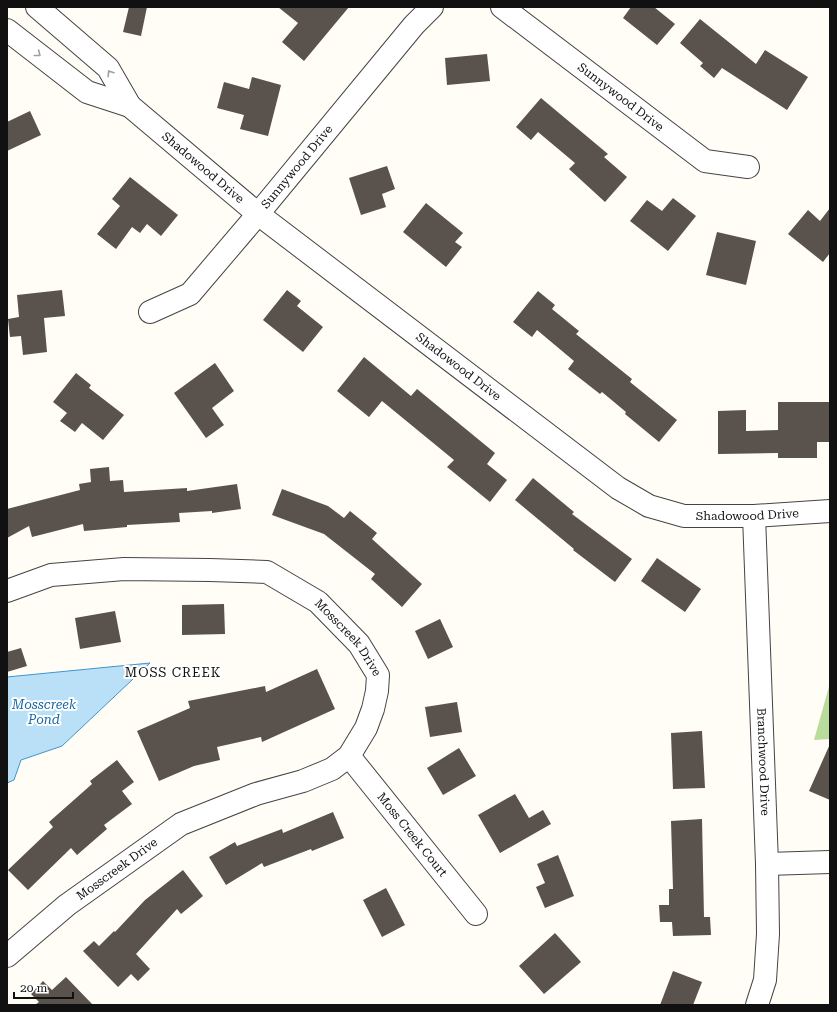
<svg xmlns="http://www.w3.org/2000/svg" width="837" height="1012" font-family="'Roboto Serif',serif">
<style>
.forest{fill:#b9dc9c}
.water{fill:#b9e0f7;stroke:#3f96cf}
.building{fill:#5a524d}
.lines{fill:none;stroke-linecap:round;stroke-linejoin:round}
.minor-casing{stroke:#444;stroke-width:24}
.minor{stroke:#fff;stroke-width:22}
.oneway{stroke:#a0a0a0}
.labels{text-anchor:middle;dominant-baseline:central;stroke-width:4;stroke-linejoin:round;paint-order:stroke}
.street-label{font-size:12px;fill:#111;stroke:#fff}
.neighbourhood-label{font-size:13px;letter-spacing:1px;fill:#111;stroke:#fff}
.water-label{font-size:13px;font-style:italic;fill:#1768a6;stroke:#fff}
</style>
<rect width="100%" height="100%" fill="#fffdf5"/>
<path class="forest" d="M 830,683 L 830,739 L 814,740 Z"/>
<path class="water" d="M 150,663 L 62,746 L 21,760 L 14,780 L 7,783 L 7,677 Z"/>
<path class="building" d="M 129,7 L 147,7 L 141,36 L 123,32 Z
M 278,7 L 349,7 L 304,61 L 282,42 L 298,23 Z
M 631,7 L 654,7 L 675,24 L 657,45 L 623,18 Z
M 700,19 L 756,64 L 765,50 L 808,77 L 787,110 L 722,68 L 714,78 L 700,66 L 703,63 L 680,43 Z
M 487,54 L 490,81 L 447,85 L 445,58 Z
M 252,77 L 281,85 L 268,136 L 240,129 L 244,115 L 217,108 L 224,82 L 249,89 Z
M 541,98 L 608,154 L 604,157 L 627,177 L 605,202 L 569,169 L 575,163 L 538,132 L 531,140 L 516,127 Z
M 30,111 L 41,135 L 7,151 L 7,122 Z
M 387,166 L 395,189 L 382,194 L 386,207 L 361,215 L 349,178 Z
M 130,177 L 178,215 L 161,236 L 147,224 L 140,233 L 132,227 L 116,249 L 97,234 L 120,206 L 112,199 Z
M 673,198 L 696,216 L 668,251 L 630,221 L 647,200 L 662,211 Z
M 426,203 L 463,233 L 455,242 L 462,247 L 446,267 L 403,232 Z
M 830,208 L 830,253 L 823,262 L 788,234 L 808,210 L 820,221 Z
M 717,232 L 756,241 L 746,285 L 706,275 Z
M 62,290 L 65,316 L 44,318 L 47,352 L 23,355 L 21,336 L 10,337 L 8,319 L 19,317 L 17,295 Z
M 287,290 L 301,301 L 297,306 L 323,327 L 303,352 L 263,320 Z
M 538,291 L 555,305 L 552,309 L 579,331 L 576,334 L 632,379 L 630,382 L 677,420 L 659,442 L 625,414 L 626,412 L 602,392 L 600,394 L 568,369 L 574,361 L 537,330 L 532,337 L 513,322 Z
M 364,357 L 411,396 L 417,389 L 495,453 L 487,464 L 507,480 L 490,502 L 447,467 L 454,460 L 382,401 L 369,417 L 337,391 Z
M 215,363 L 234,391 L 212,408 L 224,425 L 206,438 L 174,393 Z
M 76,373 L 91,385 L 89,388 L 124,415 L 103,440 L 82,423 L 75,432 L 60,421 L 67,413 L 53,402 Z
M 778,402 L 830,402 L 830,442 L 817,442 L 817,458 L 778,458 L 778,453 L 718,454 L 718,411 L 746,410 L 746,431 L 778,430 Z
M 109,467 L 110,481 L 123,480 L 124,492 L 187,488 L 187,491 L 237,484 L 241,509 L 212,513 L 212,511 L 179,513 L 180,522 L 127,525 L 127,527 L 84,531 L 83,524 L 32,537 L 29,526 L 7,538 L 7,509 L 80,490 L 79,484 L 91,482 L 90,469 Z
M 533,478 L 574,512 L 572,514 L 632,559 L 615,582 L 573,550 L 574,549 L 515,500 Z
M 282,489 L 328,506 L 344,518 L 350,511 L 377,533 L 372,539 L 422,584 L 402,607 L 371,579 L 375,574 L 324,534 L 272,515 Z
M 657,558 L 701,589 L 685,612 L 641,581 Z
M 224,604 L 225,634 L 182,635 L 182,605 Z
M 115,611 L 121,642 L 80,649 L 75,618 Z
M 440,619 L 453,647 L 428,659 L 415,631 Z
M 21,648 L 27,666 L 7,672 L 7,652 Z
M 317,669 L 335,709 L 262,742 L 261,737 L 217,747 L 220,760 L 194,766 L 159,781 L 137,731 L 190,708 L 188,701 L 265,686 L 266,692 Z
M 457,702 L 462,732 L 430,737 L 425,707 Z
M 702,731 L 705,788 L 673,789 L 671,733 Z
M 830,744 L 830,800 L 809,791 Z
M 459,748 L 476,776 L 443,795 L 427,768 Z
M 117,760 L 134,782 L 122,791 L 132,804 L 104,825 L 107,829 L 77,855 L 71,848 L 28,890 L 8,870 L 53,827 L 49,822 L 92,784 L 90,781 Z
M 515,794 L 529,818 L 543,810 L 551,824 L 500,853 L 478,815 Z
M 333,812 L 344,838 L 312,851 L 311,849 L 264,867 L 262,863 L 226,885 L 209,857 L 235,842 L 237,846 L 282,829 L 283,833 Z
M 702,819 L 704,917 L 710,917 L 711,935 L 673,936 L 672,922 L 660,922 L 659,905 L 669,905 L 669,889 L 673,889 L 671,821 Z
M 558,855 L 574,896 L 545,908 L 536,887 L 545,883 L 537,864 Z
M 183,870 L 203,896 L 181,914 L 177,909 L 136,954 L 150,969 L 138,981 L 131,974 L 118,987 L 83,951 L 94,941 L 99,946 L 114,931 L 115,932 L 145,900 Z
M 386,888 L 405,925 L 382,937 L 363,900 Z
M 555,933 L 581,962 L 544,994 L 519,966 Z
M 673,971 L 702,982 L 693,1005 L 660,1005 Z
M 66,977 L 93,1005 L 35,1005 L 39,1002 L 31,994 L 43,981 L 52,990 Z"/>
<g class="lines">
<g class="minor-casing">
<g id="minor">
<path id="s1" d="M 37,7 L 108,68 L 130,106 L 258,214 L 618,488 L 649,506 L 684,516 L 754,516 L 830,511"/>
<path id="s2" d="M 502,7 L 705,161 L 748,167"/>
<path d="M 7,30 L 87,92 L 130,106"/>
<path id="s3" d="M 150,312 L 190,294 L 258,214 L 414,25 L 432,7"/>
<path id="s4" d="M 754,516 L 767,864 L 768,934 L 765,980 L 757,1005"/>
<path id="s5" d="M 7,591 L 51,575 L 124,569 L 210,570 L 267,572 L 318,602 L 359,644 L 378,675 L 377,691 L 373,709 L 366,728 L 349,756 L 332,769 L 303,781 L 256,794 L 181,824 L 67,905 L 7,956"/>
<path id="s6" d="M 349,756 L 476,914"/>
<path d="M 767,864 L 830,862"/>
</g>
</g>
<use href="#minor" class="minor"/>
</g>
<defs><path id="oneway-chevron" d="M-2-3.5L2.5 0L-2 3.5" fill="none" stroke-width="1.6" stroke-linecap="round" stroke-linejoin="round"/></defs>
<g class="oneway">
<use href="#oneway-chevron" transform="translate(38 54) rotate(38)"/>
<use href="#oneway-chevron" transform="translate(110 73) rotate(-123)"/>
</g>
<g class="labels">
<g class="street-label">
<text stroke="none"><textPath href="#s2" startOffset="149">Sunnywood Drive</textPath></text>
<text stroke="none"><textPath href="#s3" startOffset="210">Sunnywood Drive</textPath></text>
<text stroke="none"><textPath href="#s1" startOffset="233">Shadowood Drive</textPath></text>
<text stroke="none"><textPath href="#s1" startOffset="557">Shadowood Drive</textPath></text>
<text stroke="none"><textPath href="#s1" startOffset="893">Shadowood Drive</textPath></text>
<text stroke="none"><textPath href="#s5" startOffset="369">Mosscreek Drive</textPath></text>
<text stroke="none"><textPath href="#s4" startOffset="246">Branchwood Drive</textPath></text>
<text stroke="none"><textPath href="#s6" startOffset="101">Moss Creek Court</textPath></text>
<text transform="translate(117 869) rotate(-36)">Mosscreek Drive</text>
</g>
<g class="neighbourhood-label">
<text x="173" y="672">MOSS CREEK</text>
</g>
<g class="water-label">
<text x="44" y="704">Mosscreek<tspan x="44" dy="15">Pond</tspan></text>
</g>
</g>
<rect width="837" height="1012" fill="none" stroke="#111111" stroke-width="16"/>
<path d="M14 992v6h59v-6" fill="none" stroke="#111111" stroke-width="2"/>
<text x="20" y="992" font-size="12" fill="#111111" stroke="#ffffff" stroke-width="3" paint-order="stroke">20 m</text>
</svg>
